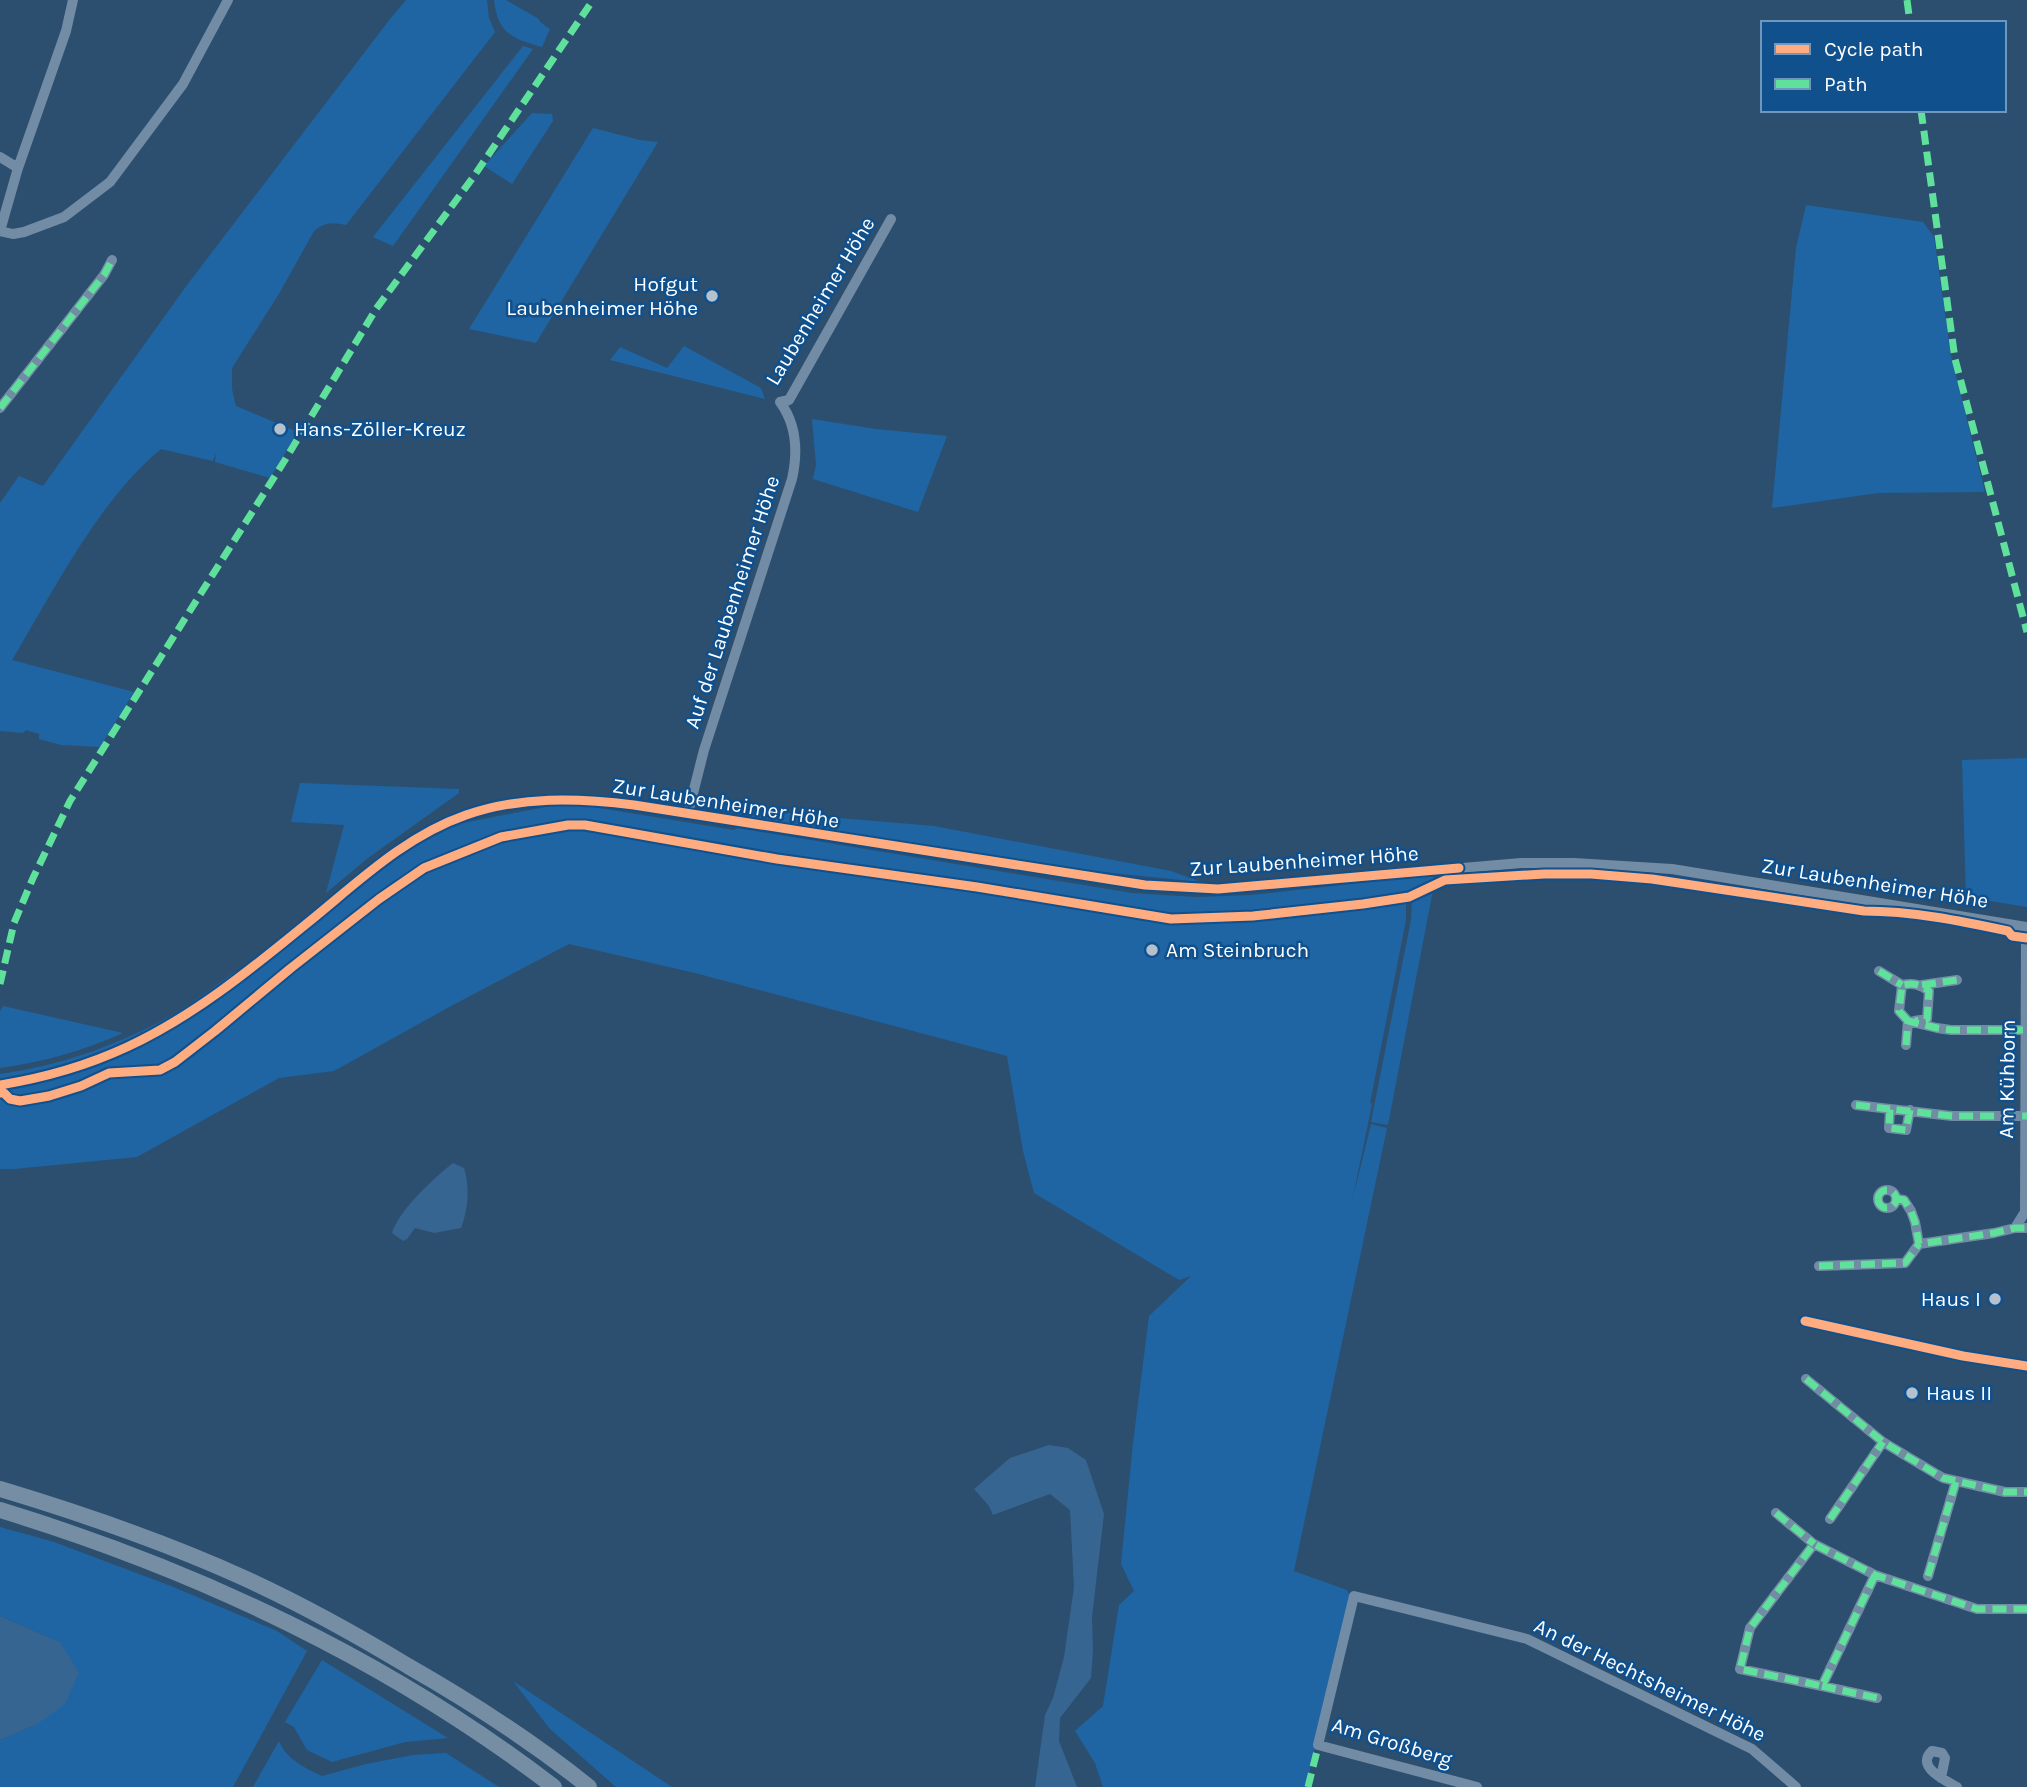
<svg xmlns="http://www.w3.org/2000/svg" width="2027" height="1787" font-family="Karla,sans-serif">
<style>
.green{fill:#1f65a3}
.water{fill:#366591}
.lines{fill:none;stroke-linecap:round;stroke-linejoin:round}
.minor{stroke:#738ca5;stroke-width:10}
.highway{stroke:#768ea4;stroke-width:16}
.quiet{stroke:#60e19b;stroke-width:7;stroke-dasharray:14 7;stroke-linecap:butt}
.cycleway-casing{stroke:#0f508d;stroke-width:13}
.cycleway{stroke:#ffac80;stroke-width:9}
.poi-dot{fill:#b5c1cd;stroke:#0f508d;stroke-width:2.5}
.labels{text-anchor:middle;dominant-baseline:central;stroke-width:5;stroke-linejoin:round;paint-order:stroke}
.poi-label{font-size:21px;fill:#fff;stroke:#0f508d;text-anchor:start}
.street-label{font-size:21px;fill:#fff;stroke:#0f508d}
</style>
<rect width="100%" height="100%" fill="#2c4f70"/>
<path class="green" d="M 406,0 L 487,0 L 489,18 L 495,32 L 346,225 C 332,222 325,222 314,231 L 280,292 L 232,368 L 232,389 L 236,406 L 298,432 L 270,478 L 215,462 L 216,453 L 213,461 L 161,449 C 98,501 54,590 12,660 L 134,692 L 100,747 L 61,745 L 39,739 L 39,734 L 26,730 L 23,733 L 0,731 L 0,503 L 19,476 L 43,486 L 187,285 L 390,19 Z
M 494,0 L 506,0 L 539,19 L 540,22 L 550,29 L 542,47 C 512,38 498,34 494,0 Z
M 523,46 L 533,49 L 393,246 L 373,237 Z
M 532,113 L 552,114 L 553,121 L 512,184 L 484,166 Z
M 593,128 L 640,140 L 658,142 L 536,343 L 469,329 Z
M 1806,205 L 1923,222 L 1934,237 L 1951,356 L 1985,492 L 1878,493 L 1772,508 L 1796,248 Z
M 684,346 L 761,388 L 765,399 L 610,360 L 620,347 L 667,368 Z
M 812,419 L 876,429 L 947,436 L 918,512 L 813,479 L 816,465 Z
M 2027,758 L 2027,907 L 1966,897 L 1962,760 Z
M 300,783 L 459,789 L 459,793 L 368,858 L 326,893 L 344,825 L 291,822 Z
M 708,802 L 804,815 L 934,826 L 1171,871 L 1201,882 L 1092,871 L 829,831 L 726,812 Z
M 551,806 L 587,806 L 734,830 L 737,828 L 1132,893 L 1196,897 L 1251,895 L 1431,875 L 1435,879 C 1415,903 1312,906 1278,913 L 1363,905 L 1406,899 L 1406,920 L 1370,1103 L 1372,1104 L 1352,1202 L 1371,1124 L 1387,1128 L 1294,1571 L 1347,1590 L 1350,1596 L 1306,1787 L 1103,1787 L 1095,1763 L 1075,1731 L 1103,1706 L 1119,1605 L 1134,1591 L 1121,1564 L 1133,1443 L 1149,1316 L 1191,1276 L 1179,1280 L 1034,1193 L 1023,1151 L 1007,1056 L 695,973 L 569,944 L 451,1006 L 334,1071 L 279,1078 L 137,1157 L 14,1169 L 0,1169 L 0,1094 L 6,1090 L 97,1066 L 149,1042 L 202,1009 L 381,868 L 422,839 L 457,824 Z
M 1433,890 L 1388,1125 L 1371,1122 L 1411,920 L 1412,899 Z
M 238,972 C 178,1016 116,1054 43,1072 C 29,1076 14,1077 0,1079 L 0,1074 C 58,1066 113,1047 165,1019 C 189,1006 211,989 233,973 Z
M 3,1006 L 123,1033 C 82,1051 44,1062 0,1068 L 0,1011 Z
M 0,1527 L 54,1542 L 171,1586 L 277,1631 L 307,1651 L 233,1787 L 0,1787 L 0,1740 L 36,1725 L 60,1642 L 0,1616 Z
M 322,1660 L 448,1738 L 405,1742 L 332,1762 L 307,1750 L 294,1727 L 285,1722 Z
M 513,1681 L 672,1787 L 616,1787 L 550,1729 Z
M 279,1741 C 286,1759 305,1768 322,1776 L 366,1764 L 413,1755 L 446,1753 L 499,1787 L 253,1787 Z"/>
<path class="water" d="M 453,1163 L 464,1168 C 470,1186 468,1211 461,1228 L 434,1233 L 415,1228 L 407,1239 L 403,1241 L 392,1233 C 399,1210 434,1178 453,1163 Z
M 1049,1445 L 1068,1448 L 1086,1460 L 1104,1514 L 1092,1617 L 1093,1650 L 1091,1678 L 1060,1718 L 1059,1741 L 1077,1787 L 1035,1787 L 1045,1715 L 1053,1698 L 1064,1657 L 1074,1587 L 1070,1510 L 1050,1494 L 993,1515 L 989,1506 L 974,1489 L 1010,1458 Z
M 0,1616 L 60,1642 L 79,1673 L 65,1704 L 36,1725 L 0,1740 Z"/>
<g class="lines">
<path class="minor" d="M 0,157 L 18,168
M 0,231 L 13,234 L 24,232 L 64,217 L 110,182 L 183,84 L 228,0
M 0,231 L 18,168 L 66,31 L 73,0
M 0,408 L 104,275 L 112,260
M 688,813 L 704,750 L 792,479 C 798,452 797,425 780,402 L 789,400 L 891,219
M 1879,971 L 1902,985
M 1922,985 L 1957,980
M 1908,1021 L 1899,1011 L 1902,985 C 1913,983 1920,984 1929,991 L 1927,1019 L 1914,1021
M 1906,1045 L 1908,1021 L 1937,1028 L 1951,1030 L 2027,1030
M 0,1085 C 43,1078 86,1066 127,1047 C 192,1017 250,970 305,925 C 356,884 403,837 466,815 C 520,796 578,798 634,805 L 1145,885 L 1218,889 L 1521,863 L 1574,863 L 1672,869 L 2027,927
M 1856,1105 L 1890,1109
M 1910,1110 L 1906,1130 L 1889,1128 L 1890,1109 L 1952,1116 L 2027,1116
M1878 1199a9 9 0 1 1 18 0a9 9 0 1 1-18 0Z
M 1897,1199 L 1904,1200 L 1911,1211 L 1915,1222 L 1919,1244 L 1994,1233 L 2015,1228 L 2027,1228
M 2015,1228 L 2025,1212 L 2026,938 L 2024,927
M 1819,1266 L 1905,1263 L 1919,1244
M 1806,1379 L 1883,1442 L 1943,1478 L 2005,1492 L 2027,1492
M 1776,1513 L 1814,1544
M 1830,1519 L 1883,1442
M 1875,1575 L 1822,1686 L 1740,1669 L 1750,1628 L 1814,1544 L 1875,1575 L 1977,1609 L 2027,1609
M 1928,1576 L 1956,1481
M 1822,1686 L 1877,1698
M 1941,1778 L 1945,1758 L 1942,1753 L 1932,1751 C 1915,1767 1945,1780 1957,1787
M 1477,1787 L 1318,1745 L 1354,1596 L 1527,1639 L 1752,1749 L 1796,1787"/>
<path class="highway" d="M 0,1489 C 83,1514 165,1542 244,1578 C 301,1604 355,1634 408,1666 C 471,1702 533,1742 589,1787
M 0,1510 C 197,1570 390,1661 554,1787"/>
<path class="quiet" d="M 1907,0 L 1910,23
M 1921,110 L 1955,359 L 2027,632
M 0,408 L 104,275 L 112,260
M 1879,971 L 1902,985
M 0,984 L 14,923 L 33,878 L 70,801 L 285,460 L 376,309 L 474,176 L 593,0
M 1922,985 L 1957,980
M 1908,1021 L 1899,1011 L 1902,985 C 1913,983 1920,984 1929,991 L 1927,1019 L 1915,1021
M 1906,1045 L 1908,1021 L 1937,1028 L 1951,1030 L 2027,1030
M 1856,1105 L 1890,1109
M 1910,1110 L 1906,1130 L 1889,1128 L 1890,1109 L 1952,1116 L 2027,1116
M1878 1199a9 9 0 1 1 18 0a9 9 0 1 1-18 0Z
M 1897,1199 L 1904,1200 L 1911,1211 L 1915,1222 L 1919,1244 L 1994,1233 L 2015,1228 L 2027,1228
M 1819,1266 L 1905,1263 L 1919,1244
M 1806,1379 L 1883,1442 L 1943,1478 L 2005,1492 L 2027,1492
M 1776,1513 L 1814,1544
M 1830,1519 L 1883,1442
M 1875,1575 L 1822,1686 L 1740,1669 L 1750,1628 L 1814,1544 L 1875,1575 L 1977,1609 L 2027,1609
M 1928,1576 L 1956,1481
M 1822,1686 L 1877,1698
M 1308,1787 L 1317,1751"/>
<g class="cycleway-casing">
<path id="cycleway" d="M 0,1085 C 43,1078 86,1066 127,1047 C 192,1017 250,970 305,925 C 356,884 403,837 466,815 C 520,796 578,798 634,805 L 1145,885 L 1218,889 L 1459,868
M 0,1093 L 4,1093 L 10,1099 L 20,1101 L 49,1096 L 81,1086 L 109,1073 L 160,1070 L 175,1062 L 215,1031 L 291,968 L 379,899 L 424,868 L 501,837 L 568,825 L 585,825 L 777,859 L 977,887 L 1171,919 L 1253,916 L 1363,904 L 1409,897 L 1445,880 L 1544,874 L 1591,874 L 1652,879 L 1864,911 C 1912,911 1961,921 2008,931 L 2012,936 L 2027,938
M 1805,1321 L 1963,1356 L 2027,1366"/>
</g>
<use href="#cycleway" class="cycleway"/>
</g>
<g class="poi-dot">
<circle cx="712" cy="296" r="7"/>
<circle cx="280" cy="429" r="7"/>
<circle cx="1152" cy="950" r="7"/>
<circle cx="1995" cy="1299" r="7"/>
<circle cx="1912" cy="1393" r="7"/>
</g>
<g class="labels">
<g class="poi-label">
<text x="698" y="284" text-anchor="end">Hofgut<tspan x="698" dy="24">Laubenheimer Höhe</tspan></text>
<text x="294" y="429">Hans-Zöller-Kreuz</text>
<text x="1166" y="950">Am Steinbruch</text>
<text x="1981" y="1299" text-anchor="end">Haus I</text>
<text x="1926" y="1393">Haus II</text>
</g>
<g class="street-label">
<text transform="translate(820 301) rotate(-59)">Laubenheimer Höhe</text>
<text transform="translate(732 602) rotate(-72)">Auf der Laubenheimer Höhe</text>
<text transform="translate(726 803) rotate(9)">Zur Laubenheimer Höhe</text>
<text transform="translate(1304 861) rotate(-4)">Zur Laubenheimer Höhe</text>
<text transform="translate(1875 883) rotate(9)">Zur Laubenheimer Höhe</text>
<text transform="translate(2007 1079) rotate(-89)">Am Kühborn</text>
<text transform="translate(1650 1680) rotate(26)">An der Hechtsheimer Höhe</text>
<text transform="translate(1392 1742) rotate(17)">Am Großberg</text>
</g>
</g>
<rect x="1761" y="21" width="245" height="91" fill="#0f508d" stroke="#6f96bb" stroke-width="2"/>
<rect x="1775" y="44" width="35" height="10" fill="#ffac80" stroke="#6f96bb" stroke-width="2"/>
<text x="1824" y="56" font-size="21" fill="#ffffff">Cycle path</text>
<rect x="1775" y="79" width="35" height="10" fill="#60e19b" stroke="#6f96bb" stroke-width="2"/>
<text x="1824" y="91" font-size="21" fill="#ffffff">Path</text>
</svg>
